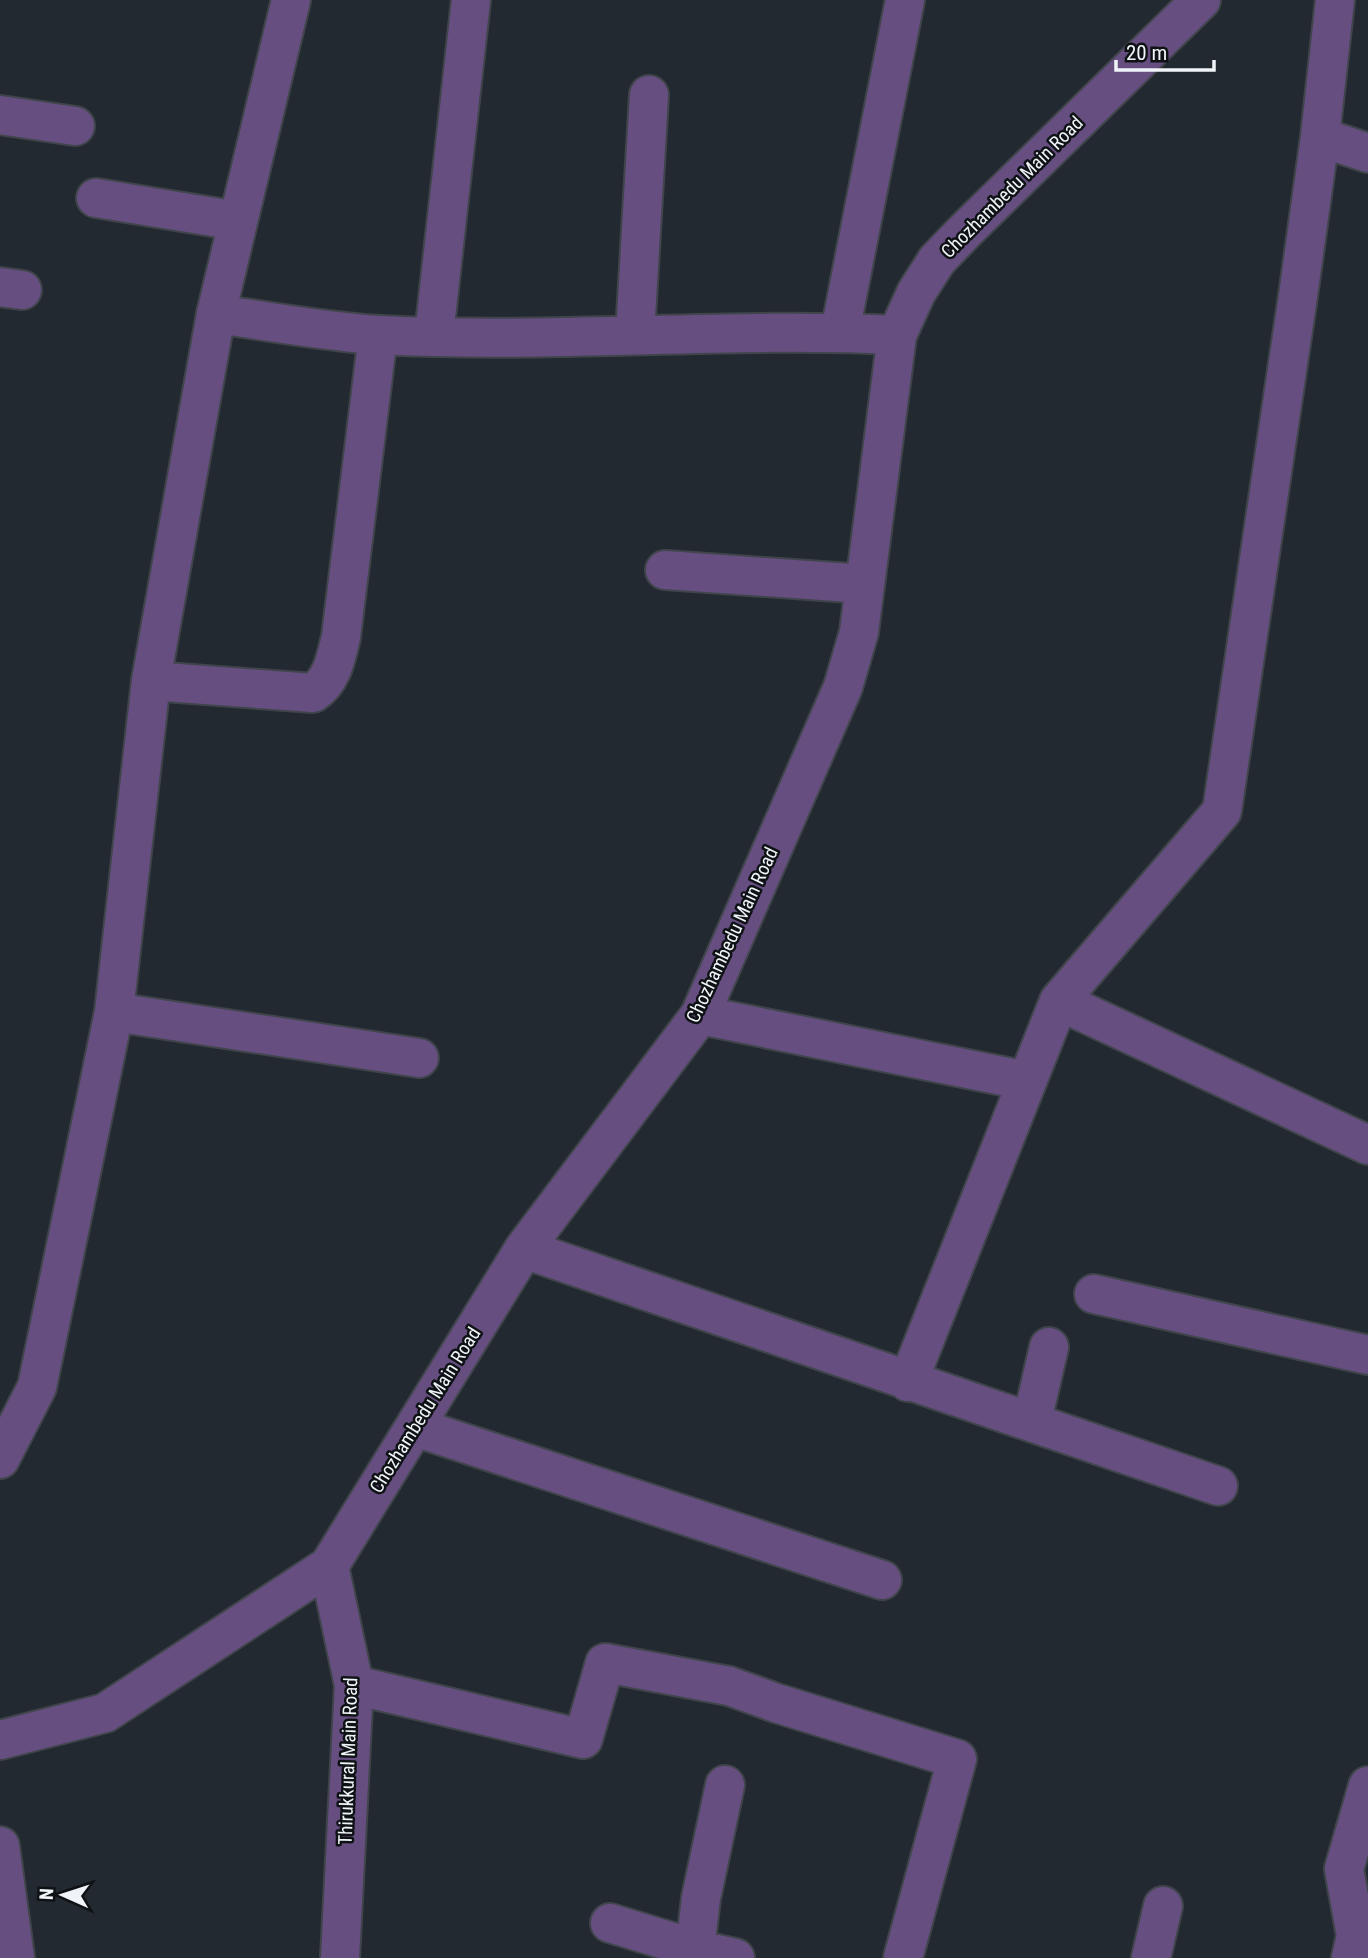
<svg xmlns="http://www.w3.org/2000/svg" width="1368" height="1958" font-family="'Roboto Condensed',sans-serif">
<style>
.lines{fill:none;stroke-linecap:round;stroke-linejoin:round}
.minor-casing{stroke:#40454c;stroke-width:42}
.minor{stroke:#664f80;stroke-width:38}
.labels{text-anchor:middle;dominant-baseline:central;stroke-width:5;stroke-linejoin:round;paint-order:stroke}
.street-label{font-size:19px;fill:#f0f4f9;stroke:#0f1215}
</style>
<rect width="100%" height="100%" fill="#232930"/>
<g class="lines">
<g class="minor-casing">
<path id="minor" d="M 0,115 L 75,126
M 1320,137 L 1368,153
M 96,198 L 238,221
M 0,287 L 22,290
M 216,314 C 270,321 325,332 380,335 C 552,344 725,327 897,335
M 840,332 L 905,0
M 635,334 L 649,95
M 434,335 L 471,0
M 665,570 L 865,584
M 151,681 L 313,693 C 332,681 336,658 341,637 L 378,335
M 1059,1001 L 1368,1145
M 114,1012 L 419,1058
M 700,1015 L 1027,1081
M 524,1249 C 755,1330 987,1406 1218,1486
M 1094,1294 L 1368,1355
M 908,1382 L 1059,1001 L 1222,811 L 1299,289 L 1320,137 L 1335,0
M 1032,1421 L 1049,1347
M 415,1427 L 882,1580
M 0,1459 L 37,1387 L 114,1012 L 151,681 L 216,314 L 291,0
M 329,1566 L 354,1685 L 340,1958
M 354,1685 L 583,1739 L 605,1663 L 729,1686 L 776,1703 L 957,1759 L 903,1958
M 0,1740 L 105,1713 L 329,1566 L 524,1249 L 700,1015 L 843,687 L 859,632 L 897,335 L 916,293 L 937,260 L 965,231 L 1201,0
M 0,1846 L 15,1958
M 610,1923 L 695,1949 L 701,1898 L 725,1785
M 695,1949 L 735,1958
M 1151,1958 L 1163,1906
M 1351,1958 L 1356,1936 L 1344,1869 L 1368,1786"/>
</g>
<use href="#minor" class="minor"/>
</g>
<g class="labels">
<g class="street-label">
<text transform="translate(1012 187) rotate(-45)">Chozhambedu Main Road</text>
<text transform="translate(732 935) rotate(-65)">Chozhambedu Main Road</text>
<text transform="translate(425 1410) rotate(-58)">Chozhambedu Main Road</text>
<text transform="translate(348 1761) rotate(-88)">Thirukkural Main Road</text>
</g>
</g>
<g transform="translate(63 1895) rotate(273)" stroke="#0f1215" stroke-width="5" paint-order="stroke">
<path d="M0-5L12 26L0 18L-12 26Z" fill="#f0f4f9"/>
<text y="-10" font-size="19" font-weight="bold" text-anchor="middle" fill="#f0f4f9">N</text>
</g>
<path d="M1116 60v10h98v-10" fill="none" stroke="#f0f4f9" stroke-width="3.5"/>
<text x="1126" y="60" font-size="21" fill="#f0f4f9" stroke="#0f1215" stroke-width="5" paint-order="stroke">20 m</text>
</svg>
